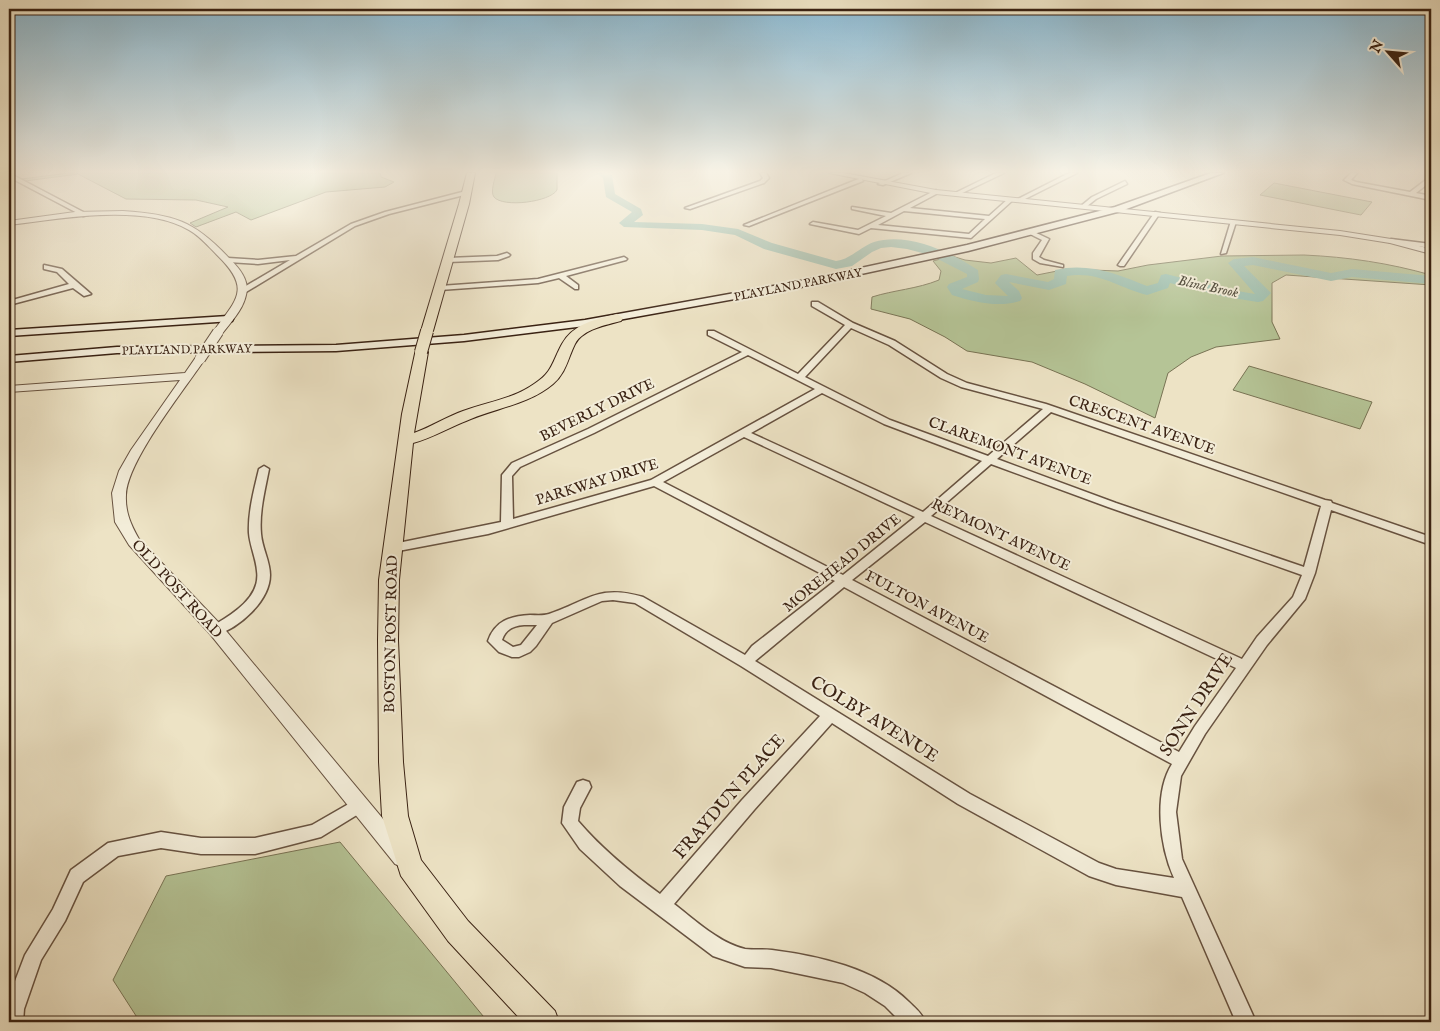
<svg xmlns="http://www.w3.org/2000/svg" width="1440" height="1031" font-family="'IM FELL English',serif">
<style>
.green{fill:#b5c496;stroke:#787354}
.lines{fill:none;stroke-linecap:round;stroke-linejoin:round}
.river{fill:#9abfaf;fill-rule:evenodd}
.minor-casing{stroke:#675240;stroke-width:3}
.tertiary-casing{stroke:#675240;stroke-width:2}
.secondary-casing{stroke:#3a2213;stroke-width:3}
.primary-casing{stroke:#3a2213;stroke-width:2}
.minor{fill:#f3edd9;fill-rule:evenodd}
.tertiary{fill:#f3edd9;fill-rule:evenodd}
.secondary{fill:#f3edd9;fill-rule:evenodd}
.primary{fill:#ede3c5;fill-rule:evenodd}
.tertiary-bridge-casing{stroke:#675240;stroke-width:12;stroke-linecap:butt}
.primary-bridge-casing{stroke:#3a2213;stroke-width:14;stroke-linecap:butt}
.tertiary-bridge{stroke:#f3edd9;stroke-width:10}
.primary-bridge{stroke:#ede3c5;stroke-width:12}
.labels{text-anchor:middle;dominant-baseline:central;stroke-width:4;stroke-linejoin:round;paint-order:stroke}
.far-street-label{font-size:12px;fill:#3a2213;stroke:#f3edd9}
.far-water-label{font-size:14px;font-style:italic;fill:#575142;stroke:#f3edd9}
.street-label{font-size:15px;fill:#3a2213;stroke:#f3edd9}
.near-street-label{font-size:18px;fill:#3a2213;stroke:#f3edd9}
</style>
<rect width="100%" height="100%" fill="#ede3c5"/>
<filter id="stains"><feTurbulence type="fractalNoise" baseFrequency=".004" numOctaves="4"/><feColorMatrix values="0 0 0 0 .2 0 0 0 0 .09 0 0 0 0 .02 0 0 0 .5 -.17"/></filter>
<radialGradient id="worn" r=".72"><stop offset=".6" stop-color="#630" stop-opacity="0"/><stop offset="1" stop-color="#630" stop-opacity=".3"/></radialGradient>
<path class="green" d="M 69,173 L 380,173 L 381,177 L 394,182 L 385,187 L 326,192 L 251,220 L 236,212 L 196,227 L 190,223 L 228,207 L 196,200 L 126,199 L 78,174 L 25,181 L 21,179 Z
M 496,173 L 557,173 L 557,190 C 550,202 503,208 494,197 C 490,192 495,179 496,173 Z
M 1274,183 L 1372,202 L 1361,215 L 1260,195 Z
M 1304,255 C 1348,257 1389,263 1431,275 L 1431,280 L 1429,280 L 1431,281 L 1431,285 L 1286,275 L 1272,283 L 1272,322 L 1280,339 L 1216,347 L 1191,357 L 1168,373 L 1155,418 L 1085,384 L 1032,362 L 967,351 L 945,337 L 910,319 L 871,309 L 872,297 C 894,290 917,289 939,280 L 941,271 L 933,261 L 952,256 L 965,260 L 991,263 L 1016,258 L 1037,275 L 1067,269 L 1118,271 L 1148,265 L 1222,256 Z
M 1249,366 L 1372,402 L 1360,429 L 1233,390 Z
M 340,842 L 488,1022 L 140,1022 L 113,980 L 166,876 Z"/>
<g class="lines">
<path class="river" d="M 596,173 L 612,175 L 615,194 L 641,209 L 643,215 L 634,222 L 702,224 L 738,229 L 772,243 L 836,261 C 851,259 860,247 874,242 C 908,232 950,252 978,270 L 979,279 L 978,282 L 962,289 L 986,295 L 1008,296 L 995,283 L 1001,275 L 1006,274 L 1048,282 L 1054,279 L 1055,270 C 1088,262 1118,274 1147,286 L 1158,283 L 1161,275 L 1166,274 L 1226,289 L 1255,294 L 1228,263 L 1234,259 L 1253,257 L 1331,273 L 1352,269 L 1431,276 L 1431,284 L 1352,277 L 1331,281 L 1253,265 L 1244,266 L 1271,293 L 1263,301 L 1258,302 L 1226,297 L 1170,283 L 1168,288 L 1147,295 C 1118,288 1100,271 1067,276 L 1066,284 L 1049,290 L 1009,282 L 1019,291 L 1022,298 L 1020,301 C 998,308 974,302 952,295 L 947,287 L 949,284 L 967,277 L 967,274 L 930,255 L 907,249 L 891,247 L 881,248 L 872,252 L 852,266 L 836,269 L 764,249 L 735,235 L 702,230 L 624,227 L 619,223 L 632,212 L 606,197 L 603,178 Z"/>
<g class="minor-casing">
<path id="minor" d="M 9,173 L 87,214 L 88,215 L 83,216 L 9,177 Z
M 760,173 L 766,173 L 769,178 L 764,183 L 690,209 L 685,208 L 760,181 L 763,178 Z
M 903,173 L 911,173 L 883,185 L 878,184 Z
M 996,173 L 1004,173 L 958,195 L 953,194 Z
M 1069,173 L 1077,173 L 1021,201 L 1016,200 Z
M 1351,173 L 1357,173 L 1351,180 L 1356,182 L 1410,192 L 1431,176 L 1431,181 L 1416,193 L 1431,196 L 1431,200 L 1352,184 L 1344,180 Z
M 861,178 L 863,181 L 749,226 L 744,225 Z
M 1125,181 L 1127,184 L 1096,199 L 1086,207 L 1081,206 L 1092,197 Z
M 936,190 L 938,193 L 910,208 L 989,216 L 1008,199 L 1013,200 L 971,238 L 871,228 L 859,234 L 810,224 L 813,222 L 858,230 L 886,216 L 852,209 L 852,207 L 891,213 ZM 904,211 L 985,219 L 969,234 L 878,225 Z
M 466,191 L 468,192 L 468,194 L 389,214 L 355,226 L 246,292 L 239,290 L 290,260 L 258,264 L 228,262 L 225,260 L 228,258 L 258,260 L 296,256 L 351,224 L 385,212 Z
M 1155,212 L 1160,213 L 1124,266 L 1120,266 L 1118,265 Z
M 1231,221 L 1236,222 L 1226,253 L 1221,254 Z
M 1032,231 L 1049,239 L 1039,257 L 1044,260 L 1063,265 L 1063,267 L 1040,263 L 1033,259 L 1033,253 L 1042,240 L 1030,234 L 1029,233 Z
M 1391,239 L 1431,244 L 1431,248 L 1389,242 L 1389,240 Z
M 507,253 L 510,255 L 509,256 L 498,260 L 448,262 L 445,260 L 448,258 L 497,256 Z
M 624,257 L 627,259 L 626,260 L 566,276 L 578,285 L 578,289 L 575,289 L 559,278 L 538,283 L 440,290 L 436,288 L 440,286 L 538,279 Z
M 44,265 L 62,269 L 91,294 L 84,296 L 73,288 L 9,305 L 9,301 L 69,284 L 57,272 L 44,269 Z
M 812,302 L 818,302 L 853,323 L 895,341 L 947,374 L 967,383 L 1046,404 L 1325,500 L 1331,501 L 1332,503 L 1431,537 L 1431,545 L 1331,510 L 1315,573 L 1305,599 L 1267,645 L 1205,734 L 1181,776 L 1176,812 L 1182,859 L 1256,1022 L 1236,1022 L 1182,897 L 1116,885 L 1089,876 L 958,804 L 832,723 L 754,810 L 674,904 C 695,920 719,943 745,949 C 753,950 763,949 772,950 C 818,956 875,968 909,1002 C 915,1008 922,1013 925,1022 L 901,1022 L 885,1006 L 865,993 L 843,983 L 771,968 L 745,967 L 713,956 L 620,886 L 580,849 L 562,823 L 564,807 L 577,782 L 583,780 L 589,782 L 591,787 L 580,808 L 578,821 C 602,849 630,872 660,894 L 742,800 L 820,716 L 741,666 L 635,603 L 613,600 L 602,601 L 552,623 L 536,646 L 530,652 L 519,657 L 512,657 L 499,652 L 488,641 C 495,621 510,616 530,615 C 536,615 543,616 549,614 C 588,601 598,584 643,597 L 745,655 L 752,646 L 835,581 L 654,486 L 488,534 L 393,552 L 387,548 L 393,544 L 501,522 L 502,475 L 512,463 L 588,429 L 742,352 L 708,335 L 708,331 L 714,331 L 798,374 L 845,325 L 812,306 ZM 851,328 L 889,345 L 941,378 L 961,387 L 1043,409 L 988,456 L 890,420 L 805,377 ZM 748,355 L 815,389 L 651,480 L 513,519 L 512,476 L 520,467 L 594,433 ZM 822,393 L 884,424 L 982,461 L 923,512 L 751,433 ZM 1051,412 L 1321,506 L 1304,567 L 1116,503 L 997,459 ZM 744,437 L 915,517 L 843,575 L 663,482 ZM 991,464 L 1108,507 L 1302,575 L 1293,597 L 1257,637 L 1242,659 L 931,516 ZM 925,522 L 1236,668 L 1195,726 L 1179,752 L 852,580 ZM 844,587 L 1172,764 C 1153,794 1160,847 1174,878 L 1116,869 L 1099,863 L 970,794 L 755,661 ZM 524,625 L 537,625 L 521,645 L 513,647 L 502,640 C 506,629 513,626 524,625 Z
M 264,466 L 269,469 C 265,490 259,512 261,534 C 262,548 270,561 270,575 C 270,601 239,628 216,635 L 211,633 L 209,630 L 211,627 C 231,615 261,598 257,571 C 256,558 250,546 249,533 C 248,512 254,490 259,469 Z
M 359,798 L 365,800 L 367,805 L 365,810 L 321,837 L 255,854 L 201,854 L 161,848 L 118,856 L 83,882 L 65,921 L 41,960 L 24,1009 L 23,1022 L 9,1022 L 9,997 L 25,955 L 53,909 L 71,870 L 108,843 L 161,832 L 201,838 L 255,838 L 312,825 Z"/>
</g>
<g class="tertiary-casing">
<path id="tertiary" d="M 9,173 L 14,173 L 9,177 Z
M 829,173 L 844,173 L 936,190 L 1340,231 L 1391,239 L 1431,249 L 1431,254 L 1390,243 L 1340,235 L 936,194 Z
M 123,211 C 175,215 193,220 229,258 C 239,268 250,280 246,295 C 243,310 230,323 222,334 L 218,335 L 213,332 C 237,299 252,289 217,255 C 208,246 200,236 189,230 C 142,203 60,219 9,225 L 9,221 L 75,212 Z
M 200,356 L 205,359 C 184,390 127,461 126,495 C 125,512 131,525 139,539 L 222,626 L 409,850 L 412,857 L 409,864 L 402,867 L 395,864 L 210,634 L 129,545 L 115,522 L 112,493 L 119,471 L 131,450 L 180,380 L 9,392 L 9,386 L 185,373 L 196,357 Z"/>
</g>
<g class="secondary-casing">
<path id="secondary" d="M 1211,173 L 1223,173 L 1121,211 L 968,251 L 796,288 L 585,326 L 464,341 L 336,351 L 117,353 L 9,362 L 9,356 L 117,347 L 336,345 L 464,335 L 585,320 L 796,282 L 967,245 L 1115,207 Z
M 228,316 L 232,317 L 233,319 L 232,321 L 9,336 L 9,330 Z"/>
</g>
<g class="primary-casing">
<path id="primary" d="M 467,173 L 475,173 L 469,204 L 433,331 L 427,335 L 423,334 L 421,331 L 459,204 Z
M 617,314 L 623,318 L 621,321 C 606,325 583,329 575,344 C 568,358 566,373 553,384 C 528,405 495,408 466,421 C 448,428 432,438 413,443 L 399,580 L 398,640 L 403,762 L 408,816 L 421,860 L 468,921 L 555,1011 L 559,1022 L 523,1022 L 448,941 L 401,876 L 382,816 L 379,762 L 378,640 L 379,580 L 402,414 L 416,349 L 421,348 L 428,352 L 414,433 C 431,427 446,417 463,411 C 487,402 513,399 534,384 C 553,372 552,362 562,344 C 573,324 596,319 617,314 Z"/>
</g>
<use href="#minor" class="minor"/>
<use href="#tertiary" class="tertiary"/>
<use href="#secondary" class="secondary"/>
<use href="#primary" class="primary"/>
<g class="tertiary-bridge-casing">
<path id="tertiary-bridge" d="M 200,359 L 218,332"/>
</g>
<g class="primary-bridge-casing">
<path id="primary-bridge" d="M 421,352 L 427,331"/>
</g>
<use href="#tertiary-bridge" class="tertiary-bridge"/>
<use href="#primary-bridge" class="primary-bridge"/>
</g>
<linearGradient id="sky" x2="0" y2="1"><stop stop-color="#89b8d1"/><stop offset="0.54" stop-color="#f7f2e5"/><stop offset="1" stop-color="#f7f2e5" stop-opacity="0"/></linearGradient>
<rect width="1440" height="318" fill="url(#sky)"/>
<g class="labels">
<g class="far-street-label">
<text transform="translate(798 285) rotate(-11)">PLAYLAND PARKWAY</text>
<text transform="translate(187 350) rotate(-1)">PLAYLAND PARKWAY</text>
</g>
<g class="far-water-label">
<text transform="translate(1208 287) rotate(12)">Blind Brook</text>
</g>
<g class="street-label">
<text transform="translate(597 410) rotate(-26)">BEVERLY DRIVE</text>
<text transform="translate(1142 425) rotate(19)">CRESCENT AVENUE</text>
<text transform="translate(1010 451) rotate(20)">CLAREMONT AVENUE</text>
<text transform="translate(597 482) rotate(-17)">PARKWAY DRIVE</text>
<text transform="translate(1001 535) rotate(25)">REYMONT AVENUE</text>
<text transform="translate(842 563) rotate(-39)">MOREHEAD DRIVE</text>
<text transform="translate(177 589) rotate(48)">OLD POST ROAD</text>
<text transform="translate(927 607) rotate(28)">FULTON AVENUE</text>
<text transform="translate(391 634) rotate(-89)">BOSTON POST ROAD</text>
</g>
<g class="near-street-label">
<text transform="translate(1197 705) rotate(-57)">SONN DRIVE</text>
<text transform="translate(874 720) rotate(32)">COLBY AVENUE</text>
<text transform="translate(730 797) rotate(-49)">FRAYDUN PLACE</text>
</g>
</g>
<rect width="1440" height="1031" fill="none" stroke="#ede3c5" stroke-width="30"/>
<rect x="10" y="10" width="1420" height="1011" fill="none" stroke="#3a2213" stroke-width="2.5"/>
<rect x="15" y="15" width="1410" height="1001" fill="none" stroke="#3a2213"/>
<g transform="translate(1388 52) rotate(297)" stroke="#f3edd9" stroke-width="4" paint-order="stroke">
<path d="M0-4L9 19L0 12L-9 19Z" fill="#3a2213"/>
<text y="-8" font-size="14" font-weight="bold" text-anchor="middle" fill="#3a2213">N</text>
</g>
<rect width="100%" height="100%" filter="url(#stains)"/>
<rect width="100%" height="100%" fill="url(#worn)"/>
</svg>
